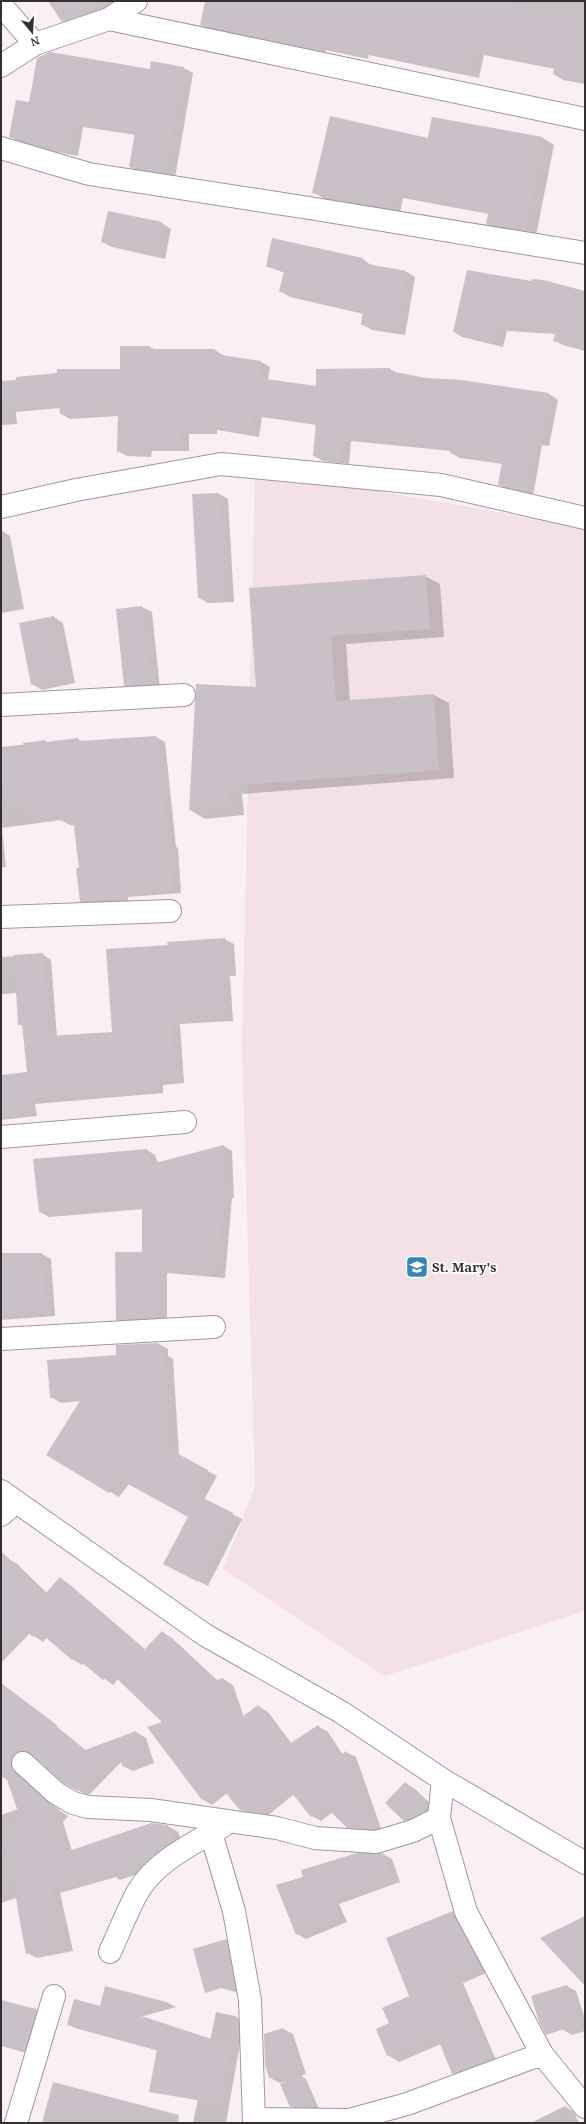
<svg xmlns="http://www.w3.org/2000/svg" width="586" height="2124" font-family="'Noto Serif',serif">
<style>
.built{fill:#f4e1e6}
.shadow{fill:#0003}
.building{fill:#c9c1c7}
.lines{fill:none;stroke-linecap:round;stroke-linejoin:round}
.minor-casing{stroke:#a2989b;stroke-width:24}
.minor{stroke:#fff;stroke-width:22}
.labels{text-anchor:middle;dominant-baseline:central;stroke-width:3.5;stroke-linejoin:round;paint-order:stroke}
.poi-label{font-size:13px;font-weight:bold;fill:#343031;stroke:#fff;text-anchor:start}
</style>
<rect width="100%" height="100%" fill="#faeff2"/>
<path class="built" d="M 255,470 L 585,527 L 585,1611 L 385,1676 L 223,1569 L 255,1486 L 242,1047 Z"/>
<path class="shadow" d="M 49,1 L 124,1 L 73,26 L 63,21 Z
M 206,1 L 585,1 L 585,84 L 563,80 L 554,74 L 555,69 L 484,55 L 479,78 L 369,55 L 368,59 L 326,50 L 325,54 L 211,30 L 201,25 Z
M 152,62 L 184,68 L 193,73 L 175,178 L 140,172 L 130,167 L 136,135 L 83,127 L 78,156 L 46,150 L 20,142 L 11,137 L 30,103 L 151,70 Z
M 432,118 L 543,138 L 554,145 L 536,236 L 498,230 L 487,224 L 489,214 L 403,198 L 400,213 L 325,199 L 314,193 L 428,139 Z
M 162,223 L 171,229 L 165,259 L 112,247 L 102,242 Z
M 363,259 L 372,266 L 405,271 L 415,277 L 405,335 L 372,330 L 362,324 L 364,314 L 290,297 L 280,291 L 285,273 L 269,267 Z
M 585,292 L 585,351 L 563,345 L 554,340 L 556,334 L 507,331 L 503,347 L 462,337 L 454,332 Z
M 121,347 L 150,347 L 156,350 L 215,350 L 224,356 L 261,362 L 270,367 L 268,380 L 317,387 L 390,369 L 397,373 L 426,379 L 549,394 L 558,400 L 549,446 L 542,445 L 533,496 L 508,490 L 499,485 L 503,464 L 460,458 L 451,453 L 451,451 L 351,441 L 349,464 L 323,461 L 314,456 L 317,425 L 262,417 L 259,437 L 217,430 L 217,434 L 189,434 L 189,451 L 152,451 L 151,457 L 127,456 L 118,451 L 118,416 L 70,419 L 61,414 L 60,408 L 16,412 L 17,424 L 1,425 L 1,382 L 121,370 Z
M 219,494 L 228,499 L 234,602 L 208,603 L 199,598 Z
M 1,530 L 10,536 L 24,609 L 1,613 Z
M 425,576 L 440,584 L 444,637 L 346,644 L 350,701 L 434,695 L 449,703 L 454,778 L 242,794 L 244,815 L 205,819 L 190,810 L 257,689 L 250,589 Z
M 142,607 L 152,612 L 160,689 L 135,691 L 125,685 Z
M 54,617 L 63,623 L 75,683 L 42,690 L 32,684 Z
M 156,737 L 165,742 L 176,847 L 178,848 L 181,893 L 128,897 L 128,902 L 89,906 L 81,901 L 80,869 L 74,825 L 70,825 L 61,820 L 2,828 L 6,867 L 1,868 L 1,747 L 78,739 L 82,742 Z
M 224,939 L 234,944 L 236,976 L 230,976 L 233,1021 L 180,1024 L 184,1083 L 163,1085 L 163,1093 L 35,1104 L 37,1116 L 1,1120 L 1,1076 L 28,1073 L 23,1026 L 19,1024 L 17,993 L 1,994 L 1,955 L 4,957 L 42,954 L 51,960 L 57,1037 L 113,1033 L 169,945 Z
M 224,1146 L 232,1151 L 234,1198 L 232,1198 L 225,1278 L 167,1273 L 167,1322 L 125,1324 L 117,1319 L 143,1253 L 143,1209 L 49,1217 L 40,1212 L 147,1150 L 155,1155 L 158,1163 Z
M 1,1254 L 42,1254 L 51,1259 L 55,1316 L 1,1320 Z
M 159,1344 L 168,1349 L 168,1356 L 173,1359 L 179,1455 L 217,1476 L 204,1500 L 242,1519 L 208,1586 L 174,1569 L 189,1516 L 129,1484 L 119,1497 L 85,1477 L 81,1401 L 61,1403 L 51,1397 L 117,1356 Z
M 6,1558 L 16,1563 L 47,1593 L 60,1578 L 69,1584 L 146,1650 L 162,1632 L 172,1638 L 218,1681 L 223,1679 L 233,1685 L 244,1717 L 258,1706 L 268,1712 L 292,1744 L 318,1726 L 328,1732 L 343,1755 L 346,1752 L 356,1757 L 383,1834 L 358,1833 L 348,1827 L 333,1812 L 321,1821 L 312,1816 L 294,1794 L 266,1817 L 250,1815 L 240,1809 L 227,1793 L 212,1805 L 202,1799 L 164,1722 L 118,1679 L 113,1685 L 84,1663 L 82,1665 L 72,1659 L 47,1637 L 43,1642 L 30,1633 L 1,1663 L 1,1563 Z
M 1,1683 L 57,1725 L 56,1726 L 87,1751 L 136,1732 L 146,1738 L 154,1763 L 133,1771 L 123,1766 L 122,1761 L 88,1796 L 64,1782 L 37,1757 L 30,1756 L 24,1779 L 57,1809 L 68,1816 L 63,1822 L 72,1851 L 168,1826 L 178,1832 L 183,1846 L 154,1868 L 120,1880 L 116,1877 L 60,1893 L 73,1951 L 37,1958 L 27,1953 L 16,1898 L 1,1903 L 1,1815 L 18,1809 L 8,1779 L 1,1775 Z
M 406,1783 L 415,1789 L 437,1810 L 415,1825 L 405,1820 Z
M 383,1854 L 392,1859 L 400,1882 L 339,1904 L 347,1922 L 306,1939 L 297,1934 L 277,1885 Z
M 453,1912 L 464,1918 L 491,1971 L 463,1983 L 499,2067 L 465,2080 L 453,2073 L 441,2044 L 399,2062 L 388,2055 L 391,2024 L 411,1996 Z
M 226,1940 L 236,1945 L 244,1990 L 236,1992 L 213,1986 Z
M 567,1986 L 576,1991 L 585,2019 L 585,2031 L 572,2035 L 562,2029 Z
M 106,1987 L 170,2004 L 176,2007 L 140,2017 L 174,2055 L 75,2028 L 68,2024 L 101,2007 Z
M 1,2001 L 36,2010 L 45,2015 L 34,2055 L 1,2046 Z
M 216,2012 L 235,2016 L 244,2021 L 226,2123 L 193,2123 Z
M 283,2029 L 293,2034 L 306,2074 L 301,2076 L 306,2079 L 319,2109 L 295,2109 L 291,2106 L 287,2081 L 280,2083 L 270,2078 L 266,2064 Z
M 565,2106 L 574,2112 L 579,2123 L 531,2123 Z"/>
<path class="building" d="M 48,1 L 107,1 L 91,12 L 62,22 Z
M 205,1 L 509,1 L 585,15 L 585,80 L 553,74 L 554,66 L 474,50 L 469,73 L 359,50 L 359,54 L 316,45 L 315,50 L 200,25 Z
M 50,52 L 150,69 L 151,61 L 184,67 L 165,173 L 129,167 L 135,132 L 74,122 L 69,151 L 36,145 L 9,137 L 16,100 L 29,102 L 37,58 Z
M 330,116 L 428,138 L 432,117 L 543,137 L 525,231 L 486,224 L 489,210 L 392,193 L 389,208 L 312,193 Z
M 108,211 L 162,222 L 155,254 L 101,242 Z
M 272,238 L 363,258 L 362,263 L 406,271 L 396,330 L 361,325 L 363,311 L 279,292 L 284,271 L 266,267 Z
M 467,270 L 531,281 L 532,279 L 543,280 L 585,291 L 585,349 L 553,341 L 556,330 L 498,327 L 494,342 L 453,332 Z
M 120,346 L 150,346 L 150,349 L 215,349 L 215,354 L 261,361 L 259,378 L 316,386 L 316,369 L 390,368 L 390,371 L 426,378 L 461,380 L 549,393 L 540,441 L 533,440 L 525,491 L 498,485 L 502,461 L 450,453 L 451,447 L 342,437 L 340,459 L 313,456 L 316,422 L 253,412 L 250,432 L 209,426 L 209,430 L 180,429 L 180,447 L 143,447 L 143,452 L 117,452 L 118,411 L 60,414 L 59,403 L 1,408 L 1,381 L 16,380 L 16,377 L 57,373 L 57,369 L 120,369 Z
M 219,493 L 225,597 L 198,598 L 192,494 Z
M 426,575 L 430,629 L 331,636 L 336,701 L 434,694 L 439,770 L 227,786 L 229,807 L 189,810 L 196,684 L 256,687 L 249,588 Z
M 142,606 L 151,684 L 124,686 L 116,609 Z
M 54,616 L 66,678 L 31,685 L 19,623 Z
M 156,736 L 168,842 L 169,842 L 173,889 L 120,893 L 120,898 L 80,902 L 76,868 L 79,868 L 73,819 L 60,821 L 59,815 L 32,819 L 30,803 L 6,807 L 1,776 L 1,751 L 24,747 L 23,743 L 46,740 L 46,742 L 78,738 L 79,741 Z
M 225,938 L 227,971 L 221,972 L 224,1016 L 171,1019 L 175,1079 L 155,1080 L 155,1089 L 27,1099 L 28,1111 L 1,1114 L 1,1075 L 27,1072 L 22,1024 L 18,1025 L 14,955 L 43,953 L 48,1036 L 112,1032 L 106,949 L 168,945 L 167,942 Z
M 224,1145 L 225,1194 L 224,1194 L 216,1274 L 158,1269 L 159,1318 L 116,1320 L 115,1252 L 142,1252 L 142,1204 L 39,1212 L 33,1159 L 147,1149 L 151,1164 Z
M 1,1253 L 42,1253 L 46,1311 L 1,1315 Z
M 159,1343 L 159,1352 L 164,1352 L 169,1449 L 208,1470 L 195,1494 L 233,1513 L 198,1582 L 163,1564 L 188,1517 L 119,1479 L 109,1493 L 46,1455 L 83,1396 L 50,1398 L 47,1360 L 116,1355 L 116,1345 Z
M 1,1551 L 45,1594 L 60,1577 L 144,1650 L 162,1631 L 215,1681 L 223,1678 L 238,1720 L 258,1705 L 288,1745 L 318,1725 L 339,1756 L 346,1751 L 374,1829 L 347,1828 L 325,1806 L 311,1817 L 287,1787 L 256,1812 L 240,1810 L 220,1786 L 202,1800 L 147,1727 L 162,1722 L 110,1672 L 103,1680 L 75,1657 L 72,1660 L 38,1631 L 33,1637 L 22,1627 L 1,1648 Z
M 1,1684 L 48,1719 L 47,1720 L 85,1750 L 136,1731 L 145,1758 L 123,1767 L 117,1751 L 78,1791 L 63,1783 L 31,1754 L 20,1751 L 14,1755 L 11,1766 L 15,1772 L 48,1802 L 60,1810 L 54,1816 L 66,1852 L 151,1823 L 168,1825 L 174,1841 L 144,1863 L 110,1875 L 109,1871 L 51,1888 L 64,1946 L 26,1954 L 17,1906 L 22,1905 L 1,1837 L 1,1834 L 23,1826 L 7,1780 L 1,1776 Z
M 405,1782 L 428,1804 L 418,1814 L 404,1821 L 385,1803 Z
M 357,1853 L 383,1853 L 391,1877 L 331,1899 L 339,1917 L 296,1935 L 276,1885 L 303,1877 L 301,1870 Z
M 453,1911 L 480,1965 L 452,1977 L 488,2061 L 452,2074 L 436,2034 L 387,2056 L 376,2029 L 389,2023 L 382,2008 L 409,1996 L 386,1938 Z
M 585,1916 L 585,1986 L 540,1938 Z
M 226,1939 L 235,1984 L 205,1993 L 193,1949 Z
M 567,1985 L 579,2024 L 546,2035 L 539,2022 L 531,1996 Z
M 105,1986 L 170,2003 L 132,2013 L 230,2045 L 220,2104 L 149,2092 L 157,2049 L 67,2025 L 74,1999 L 100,2006 Z
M 1,2000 L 36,2009 L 25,2050 L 1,2044 Z
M 283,2028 L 297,2069 L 269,2078 L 265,2065 L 264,2034 Z
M 302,2075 L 315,2107 L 290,2107 L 280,2084 Z
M 53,2082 L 179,2115 L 178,2123 L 42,2123 Z"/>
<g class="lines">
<g class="minor-casing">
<path id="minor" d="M 1,5 L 35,44
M 109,19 L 585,119
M 1,66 L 35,44 L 109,19 L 136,1
M 1,148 L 89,174 L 309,208 L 585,253
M 1,507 L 76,490 L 221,464 L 441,485 L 585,518
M 1,705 L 184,695
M 1,917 L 170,911
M 1,1137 L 185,1122
M 1,1339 L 214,1327
M 1,1491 L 205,1635 L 341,1712 L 443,1780 L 585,1863
M 1,1515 L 16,1502
M 23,1763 L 56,1793 L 73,1803 L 88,1807 L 151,1810 L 277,1828 L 315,1838 L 376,1842 L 413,1831 L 439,1818
M 443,1780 L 439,1818 L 466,1912 L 542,2054 L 585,2107
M 211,1833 L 234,1911 L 250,2000 L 254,2123
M 110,1952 C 119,1932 127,1912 137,1893 C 155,1861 193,1844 223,1826
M 255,2119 L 349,2120 L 407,2104 L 542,2054
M 16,2123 L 54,1996"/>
</g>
<use href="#minor" class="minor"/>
</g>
<defs>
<g id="school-square" transform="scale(1.15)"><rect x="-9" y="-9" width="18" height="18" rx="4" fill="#3586b7" stroke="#fff"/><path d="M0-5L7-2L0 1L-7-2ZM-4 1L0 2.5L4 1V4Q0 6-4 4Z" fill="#fff"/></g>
</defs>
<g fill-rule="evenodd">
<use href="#school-square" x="417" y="1267"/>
</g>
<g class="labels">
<g class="poi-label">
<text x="432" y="1267">St. Mary's</text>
</g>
</g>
<rect width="586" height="2124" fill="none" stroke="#343031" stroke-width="4"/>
<g transform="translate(32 32) rotate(162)" stroke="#ffffff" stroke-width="3" paint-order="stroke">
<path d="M0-3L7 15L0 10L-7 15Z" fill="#343031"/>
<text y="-6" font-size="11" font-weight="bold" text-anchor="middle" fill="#343031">N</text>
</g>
</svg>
